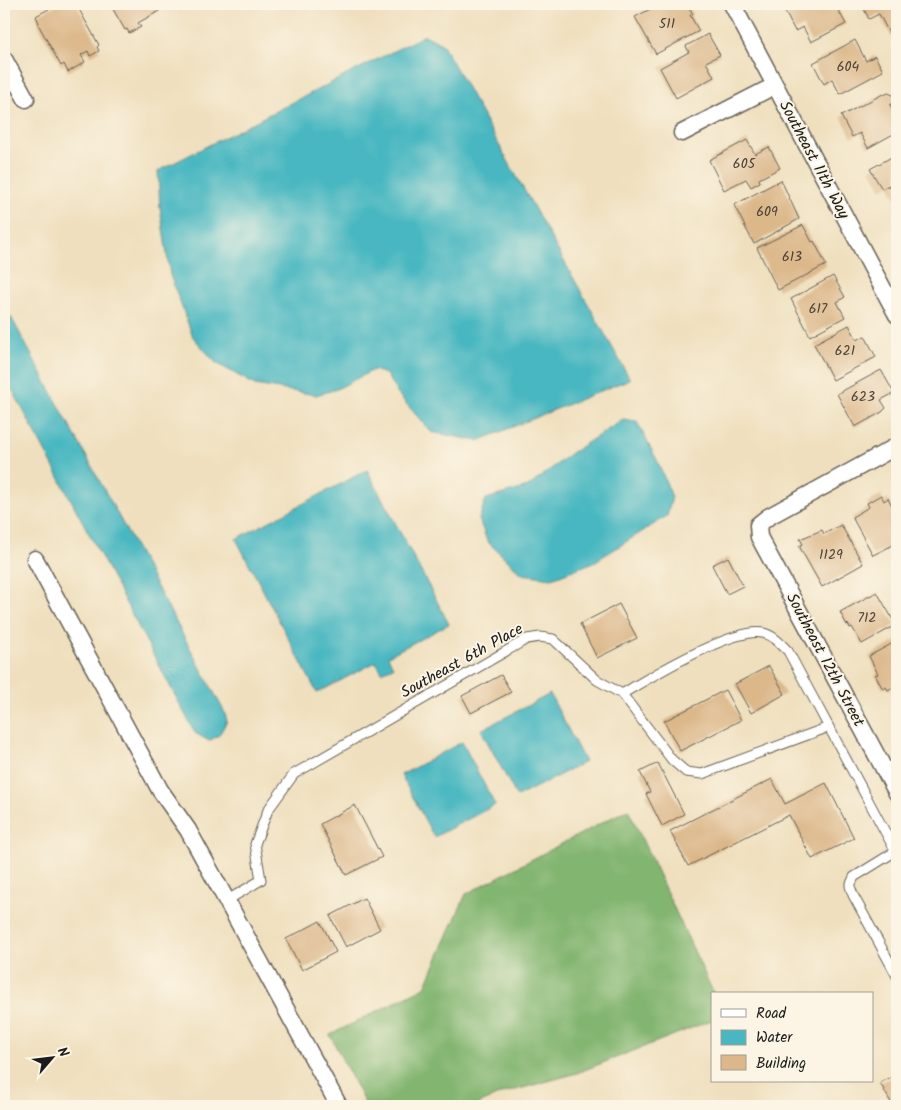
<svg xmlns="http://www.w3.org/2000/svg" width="901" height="1110" font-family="Kalam,sans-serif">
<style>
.forest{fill:#82b570;stroke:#4f6846}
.water{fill:#49b7c1;stroke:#326a6e}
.building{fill:#dcb78a}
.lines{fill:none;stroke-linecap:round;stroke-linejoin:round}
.lane-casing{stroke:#666055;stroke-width:11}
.street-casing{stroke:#666055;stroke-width:19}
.lane{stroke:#fff;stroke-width:9}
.street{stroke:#fff;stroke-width:16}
.labels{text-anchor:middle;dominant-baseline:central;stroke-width:4;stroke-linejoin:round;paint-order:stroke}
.number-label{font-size:14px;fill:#4c4338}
.street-label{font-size:16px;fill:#1c1c1c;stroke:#fcf5e5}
</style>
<rect width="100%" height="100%" fill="#fcf5e5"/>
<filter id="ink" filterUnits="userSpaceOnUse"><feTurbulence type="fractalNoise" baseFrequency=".02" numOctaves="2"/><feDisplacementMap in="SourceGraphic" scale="10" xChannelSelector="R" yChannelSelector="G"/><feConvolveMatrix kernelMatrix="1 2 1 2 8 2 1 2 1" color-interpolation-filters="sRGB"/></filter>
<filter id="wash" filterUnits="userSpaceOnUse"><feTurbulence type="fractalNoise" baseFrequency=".0096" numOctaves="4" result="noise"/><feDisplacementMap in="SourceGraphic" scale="20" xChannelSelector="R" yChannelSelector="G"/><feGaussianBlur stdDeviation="1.12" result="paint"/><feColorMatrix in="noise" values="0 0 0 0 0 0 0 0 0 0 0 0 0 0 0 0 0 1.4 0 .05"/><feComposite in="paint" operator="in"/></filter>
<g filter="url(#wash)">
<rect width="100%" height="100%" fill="#efdfbe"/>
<path class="forest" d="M 628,809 L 714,994 L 712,994 L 712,1020 L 577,1073 L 501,1094 L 474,1106 L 366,1106 L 330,1035 L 425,987 L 466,894 Z"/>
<path class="water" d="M 425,35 L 443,45 L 630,379 L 478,441 L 431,432 L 397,393 L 386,374 L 373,370 L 337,389 L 316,395 L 255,385 L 216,363 L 193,337 L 170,275 L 160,208 L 158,171 Z
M 4,314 L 11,317 L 224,711 L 227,721 L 219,735 L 209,741 L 195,733 L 4,374 Z
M 623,420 L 637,422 L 657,460 L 672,497 L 667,516 L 594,562 L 552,578 L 522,574 L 487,541 L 479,519 L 486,499 L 528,487 L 571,453 Z
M 367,470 L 449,624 L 388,656 L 393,667 L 382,672 L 376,662 L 317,693 L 236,539 Z
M 550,694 L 585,762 L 517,797 L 481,730 Z
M 462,742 L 495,805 L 434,837 L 401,775 Z"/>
<g id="blocks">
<path class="building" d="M 58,4 L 76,4 L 99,45 L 97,47 L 99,51 L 90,56 L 88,51 L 81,55 L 85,62 L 68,72 L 64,64 L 61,66 L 38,24 L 39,23 L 36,16 Z
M 110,4 L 155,4 L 159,11 L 138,23 L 141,27 L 129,33 L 127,29 L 125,30 Z
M 176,4 L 191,4 L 179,10 Z
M 660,4 L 687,4 L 693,14 L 690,15 L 699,31 L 656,54 L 635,17 Z
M 797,4 L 835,4 L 846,24 L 811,42 L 803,27 L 795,31 L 784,10 Z
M 875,4 L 897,4 L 897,34 L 891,37 L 879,14 L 869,19 L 864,9 Z
M 708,34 L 720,55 L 706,62 L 714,77 L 676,98 L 660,68 L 689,52 L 686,46 Z
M 855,40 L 866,61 L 875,56 L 883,71 L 840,94 L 832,79 L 824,84 L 813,63 Z
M 888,93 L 893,95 L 897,101 L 890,105 L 897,119 L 897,132 L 868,148 L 860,133 L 852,137 L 841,116 L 883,94 L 884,95 Z
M 747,140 L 755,154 L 769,147 L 780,168 L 759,179 L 760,182 L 751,187 L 746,179 L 724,190 L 709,160 Z
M 897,154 L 897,200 L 889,185 L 882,189 L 870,169 Z
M 781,180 L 799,219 L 754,244 L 734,205 Z
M 803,225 L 812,242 L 814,241 L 826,265 L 778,290 L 757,248 Z
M 833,276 L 845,297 L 837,302 L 845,317 L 810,336 L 791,299 Z
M 849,325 L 857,340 L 865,336 L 876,357 L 833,380 L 814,344 Z
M 881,370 L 894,393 L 881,400 L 886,408 L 882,412 L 855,427 L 837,394 Z
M 881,495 L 884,501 L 888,498 L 897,515 L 897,543 L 873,555 L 852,517 L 869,507 L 867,503 Z
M 841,525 L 863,564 L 822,587 L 799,546 L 803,544 L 800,539 L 822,530 L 824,534 Z
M 728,557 L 743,586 L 727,594 L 712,565 Z
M 877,592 L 896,625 L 862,644 L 852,627 L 850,628 L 848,624 L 847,625 L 840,612 Z
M 619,604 L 637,638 L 597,658 L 580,624 Z
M 897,641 L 897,685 L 888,690 L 886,687 L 883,689 L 875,675 L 878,674 L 869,656 Z
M 769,666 L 785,694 L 751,713 L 735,684 Z
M 501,675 L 511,692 L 471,713 L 462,696 Z
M 725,690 L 741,720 L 680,751 L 664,721 Z
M 658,763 L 684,814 L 662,826 L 646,794 L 650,792 L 640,772 Z
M 772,779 L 785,804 L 826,783 L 854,838 L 812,859 L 789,815 L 688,866 L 670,831 Z
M 355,805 L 382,857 L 346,875 L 320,824 Z
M 364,898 L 380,929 L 346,947 L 330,916 Z
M 320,921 L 336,952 L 302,970 L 286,939 Z
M 897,1074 L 897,1106 L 893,1106 L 880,1083 Z"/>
</g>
</g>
<g filter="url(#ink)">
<use href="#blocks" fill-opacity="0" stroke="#666055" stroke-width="1"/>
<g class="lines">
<g class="lane-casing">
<path id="lane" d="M 622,694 L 672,760 L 686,772 L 702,774 L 829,727
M 896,851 L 854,877 L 850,886 L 853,895 L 897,976
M 226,901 L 261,880 L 255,844 L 268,810 L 294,774 L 527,639 L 540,637 L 553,639 L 597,680 L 622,694 C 650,677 733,627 763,633 C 773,635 781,644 788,651 L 897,854"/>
</g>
<g class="street-casing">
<path id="street" d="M 732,4 L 897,315
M 4,59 L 26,99
M 682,133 L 774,86
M 897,446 L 768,517 L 758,525 L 759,537 L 897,793
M 35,559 L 160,790 L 188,830 L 339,1106"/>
</g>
<use href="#lane" class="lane"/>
<use href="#street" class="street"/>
</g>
</g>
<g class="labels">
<g class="number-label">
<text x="667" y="24">511</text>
<text x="848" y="67">604</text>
<text x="744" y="164">605</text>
<text x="767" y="212">609</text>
<text x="792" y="257">613</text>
<text x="818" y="309">617</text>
<text x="845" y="351">621</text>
<text x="863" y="397">623</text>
<text x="831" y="555">1129</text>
<text x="867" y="618">712</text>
</g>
<g class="street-label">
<text transform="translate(814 160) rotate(62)">Southeast 11th Way</text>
<text transform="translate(825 660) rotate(62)">Southeast 12th Street</text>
<text transform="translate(462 661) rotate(-29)">Southeast 6th Place</text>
</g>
</g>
<rect width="901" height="1110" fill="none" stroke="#fcf5e5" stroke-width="20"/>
<rect x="711" y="992" width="162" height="90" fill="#fcf5e5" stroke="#a29e95"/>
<rect x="721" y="1009" width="25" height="8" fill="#ffffff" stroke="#a29e95"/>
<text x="756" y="1018" font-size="15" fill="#1c1c1c">Road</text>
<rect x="721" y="1030" width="25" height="15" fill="#49b7c1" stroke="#a29e95"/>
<text x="756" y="1042" font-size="15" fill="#1c1c1c">Water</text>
<rect x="721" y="1055" width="25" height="15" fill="#dcb78a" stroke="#a29e95"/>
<text x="756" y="1068" font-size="15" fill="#1c1c1c">Building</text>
<g transform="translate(52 1058) rotate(62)" stroke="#fcf5e5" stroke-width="4" paint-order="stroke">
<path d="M0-4L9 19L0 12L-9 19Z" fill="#1c1c1c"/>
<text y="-8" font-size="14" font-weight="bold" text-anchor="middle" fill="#1c1c1c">N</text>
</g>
</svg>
